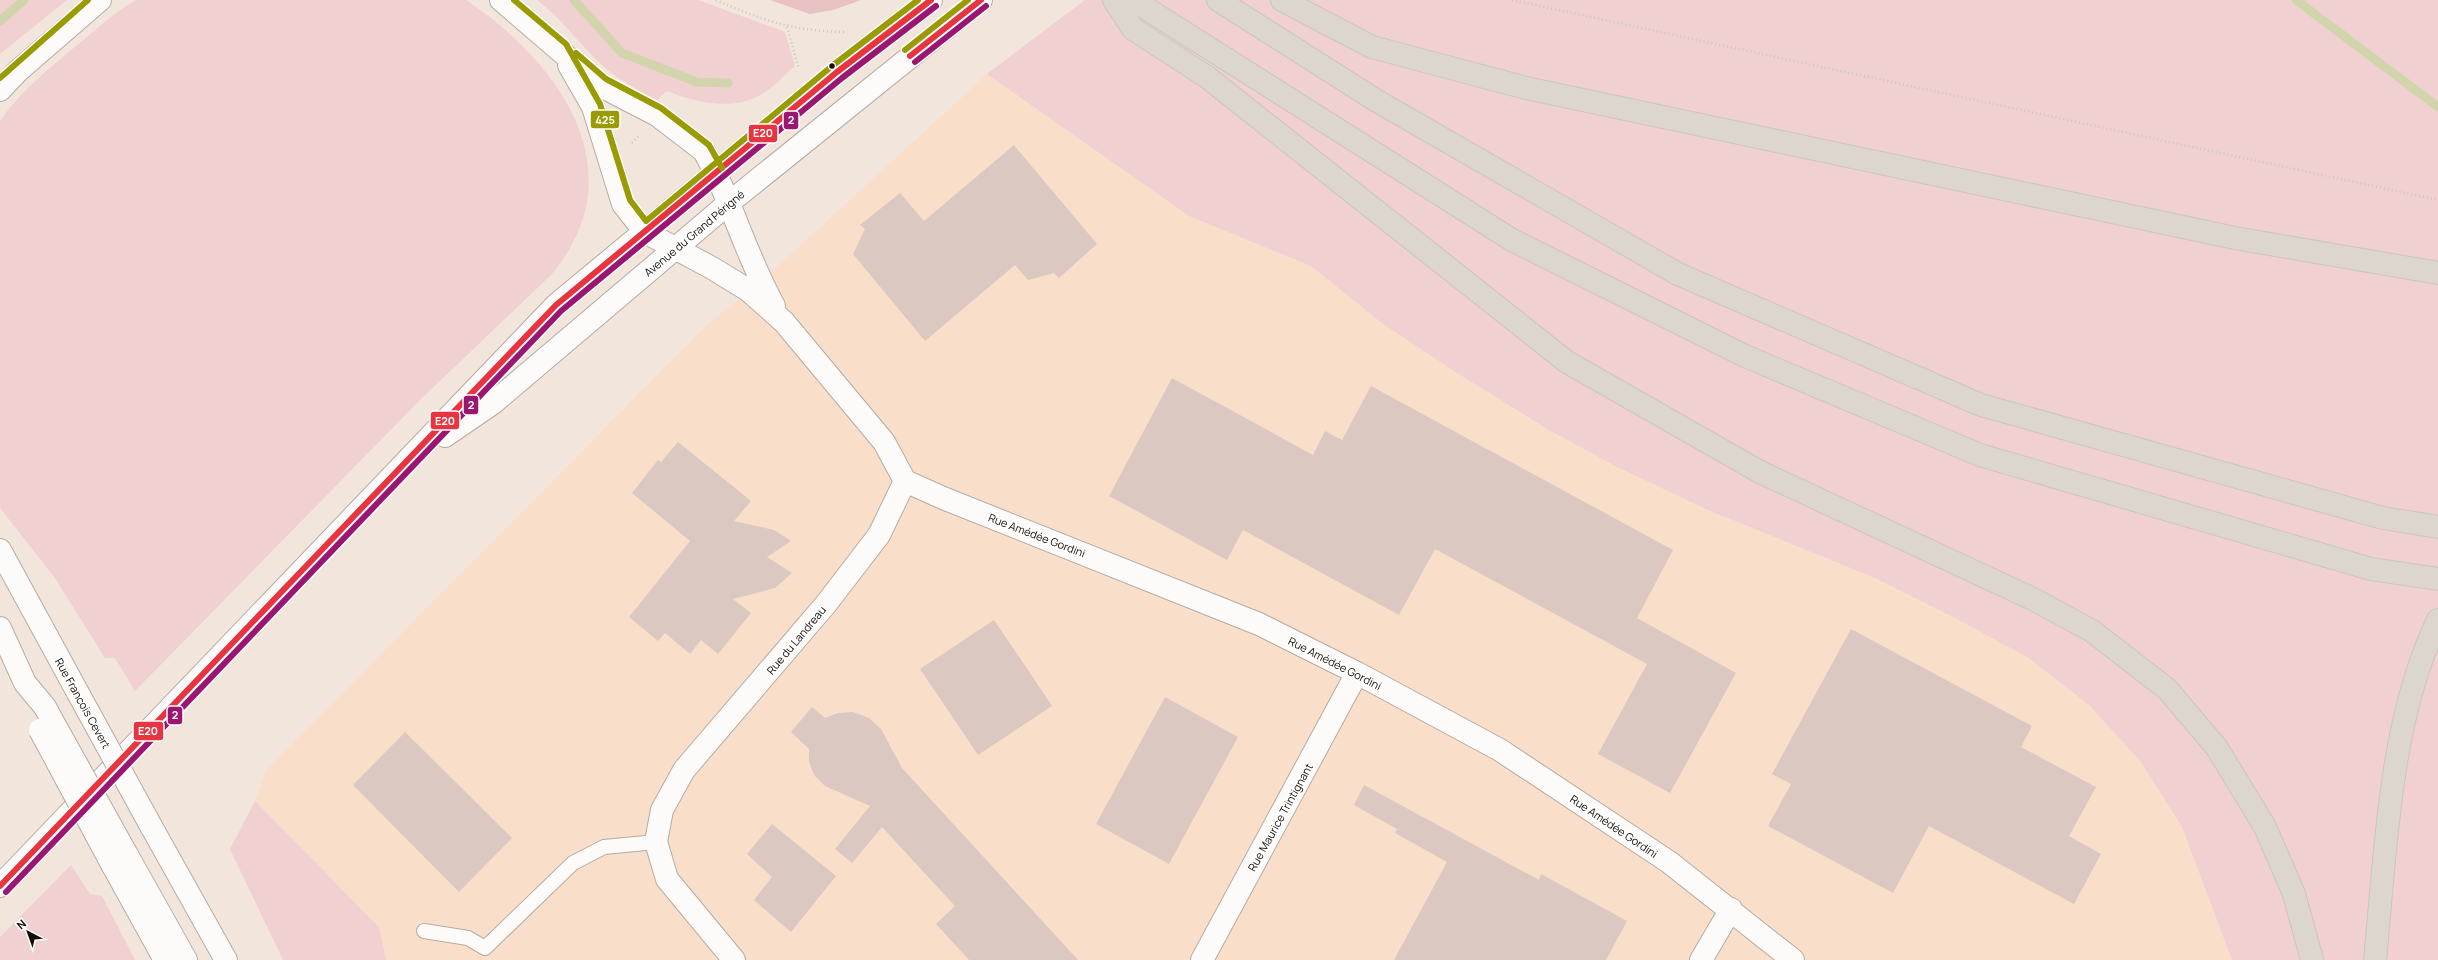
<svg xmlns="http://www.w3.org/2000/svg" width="2438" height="960" font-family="Manrope,sans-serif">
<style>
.built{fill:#f9dfca}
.green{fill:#f0d0d0}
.forest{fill:#e8c1c3}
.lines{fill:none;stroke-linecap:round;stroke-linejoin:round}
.stream{stroke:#d2d5ac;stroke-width:9}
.building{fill:#dac8c1}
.service-casing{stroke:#b6aba2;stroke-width:16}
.minor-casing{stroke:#b6aba2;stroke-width:24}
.tertiary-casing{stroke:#b6aba2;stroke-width:24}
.trunk-casing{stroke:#ccc5c0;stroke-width:24}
.path{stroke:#cdc8c5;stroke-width:2.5;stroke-dasharray:1 3;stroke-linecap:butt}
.service{stroke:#fdfbfa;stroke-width:14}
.minor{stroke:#fdfbfa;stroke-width:22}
.tertiary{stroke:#fdfbfa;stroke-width:22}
.trunk{stroke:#dcd6ce;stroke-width:22}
.tertiary-bridge-casing{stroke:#b6aba2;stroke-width:24;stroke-linecap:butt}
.tertiary-bridge{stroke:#fdfbfa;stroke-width:22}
.bus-1-casing{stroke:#fff;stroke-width:9}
.bus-2-casing{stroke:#fff;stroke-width:9}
.bus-3-casing{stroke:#fff;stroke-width:9}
.bus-1{stroke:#e7343f;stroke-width:6}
.bus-2{stroke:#9b1670;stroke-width:6}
.bus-3{stroke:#9a9b02;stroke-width:6}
.bus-dot{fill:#160c05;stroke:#fff;stroke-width:1.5}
.labels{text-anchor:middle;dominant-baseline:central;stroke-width:3.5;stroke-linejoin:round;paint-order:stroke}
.street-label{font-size:11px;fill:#160c05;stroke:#fff}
.line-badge{stroke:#fff;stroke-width:1.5}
.badge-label{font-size:11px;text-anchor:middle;font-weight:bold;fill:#fff}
</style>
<rect width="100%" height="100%" fill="#f2e5db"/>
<path class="built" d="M 987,74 L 1189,216 L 1311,266 L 1383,324 L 1457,373 L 1549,430 L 1617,467 L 1708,510 L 1875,578 L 1953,617 L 2027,657 L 2089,705 L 2141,762 L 2182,827 L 2232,960 L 386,960 L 379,927 L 255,801 L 267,769 L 710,322 L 756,286 Z"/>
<path class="green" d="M 0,0 L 67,0 L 0,54 Z
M 137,0 L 466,0 C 558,62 638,170 552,274 L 420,400 L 135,691 L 115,658 L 105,658 L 55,578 L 0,508 L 0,121 C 22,89 51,67 81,42 C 99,27 116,11 137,0 Z
M 537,0 L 698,0 L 785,32 L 795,66 C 785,74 776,85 765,92 C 737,112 696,103 667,91 L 657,100 C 636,89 615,78 598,61 C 577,41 561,18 537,0 Z
M 1085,0 L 2438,0 L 2438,960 L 2232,960 L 2182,827 L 2141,762 L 2089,705 L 2027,657 L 1953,617 L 1875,578 L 1708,510 L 1617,467 L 1549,430 L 1457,373 L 1383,324 L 1311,266 L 1189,216 L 987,74 Z
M 255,801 L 379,927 L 386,960 L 283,960 L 230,849 Z
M 71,865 L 90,894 L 102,896 L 135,960 L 0,960 L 0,937 Z"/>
<path class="forest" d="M 770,0 L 861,0 L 833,10 L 810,14 Z"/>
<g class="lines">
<path class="stream" d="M 574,0 L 622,53 L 697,82 L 728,83
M 2296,0 L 2438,107
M 0,21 L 24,0"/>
</g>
<path class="building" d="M 1014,145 L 1097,244 L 1059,278 L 1054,273 L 1028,280 L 1015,265 L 925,341 L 853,254 L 865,229 L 860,225 L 900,193 L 924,221 Z
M 1172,378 L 1313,455 L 1325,431 L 1342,440 L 1371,386 L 1673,550 L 1637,618 L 1736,673 L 1670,793 L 1598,754 L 1647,664 L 1435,549 L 1399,615 L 1243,530 L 1227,560 L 1109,496 Z
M 678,442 L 751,501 L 734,521 L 774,530 L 791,541 L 767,557 L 792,573 L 775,588 L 733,599 L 751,613 L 718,654 L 701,640 L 690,654 L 665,633 L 658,641 L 629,617 L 690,541 L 632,493 L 658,460 L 661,462 Z
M 994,620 L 1052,706 L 978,755 L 920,669 Z
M 1851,629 L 2032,726 L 2021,747 L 2096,787 L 2069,836 L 2101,854 L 2074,904 L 1929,826 L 1893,893 L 1768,826 L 1791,784 L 1772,774 Z
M 1165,697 L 1238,737 L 1169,864 L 1096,824 Z
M 812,707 L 825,718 L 838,713 L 853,712 L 869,718 L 881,729 L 902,768 L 1078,960 L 969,960 L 936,924 L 955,906 L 882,827 L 852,863 L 835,849 L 870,806 L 825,786 L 814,775 L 809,762 L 809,749 L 791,732 Z
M 405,732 L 512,838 L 459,892 L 353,785 Z
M 1364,785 L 1539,880 L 1541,874 L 1627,921 L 1606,960 L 1394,960 L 1447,862 L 1395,833 L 1397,829 L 1354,805 Z
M 772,824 L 836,876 L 791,932 L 754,900 L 772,877 L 747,854 Z"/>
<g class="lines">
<g class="service-casing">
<path id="service" d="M 424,931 L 468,938 L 485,948 L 573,863 L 604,847 L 656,842"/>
</g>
<g class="minor-casing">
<path id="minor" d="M 715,172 C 736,216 750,263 774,306
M 645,232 L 712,268 L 748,290 L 784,322 L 884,442 L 905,481 L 879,535 L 826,604 L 684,770 L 662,810 L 656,842 L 667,879 L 734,960
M 905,481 L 943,498 L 1259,624 L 1357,673 L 1500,750 L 1669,862 L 1793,960
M 1202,960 L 1357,673
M 1701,960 L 1731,909"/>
</g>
<g class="tertiary-casing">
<path id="tertiary" d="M 501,0 L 601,86 L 657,115 L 704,151 L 715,172
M 569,65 L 593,107 L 623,204 L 645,232
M 0,90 L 18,71 L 100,0
M 445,436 L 493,403 L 730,202 L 981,0
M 0,550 L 78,693
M 0,628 L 25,683 L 45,707 L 52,720
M 151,826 L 226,960
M 126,853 L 186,960
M 113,866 L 165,960
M 0,886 L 556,305 L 837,72 L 931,0"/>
</g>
<g class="trunk-casing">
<path id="trunk" d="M 1114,0 L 1133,29 L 1207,77 L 1567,362 L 1760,472 L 2033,599 L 2092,631 L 2167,689 L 2217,748 L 2265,827 L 2294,894 L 2312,960
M 1133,0 L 1512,240 L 1745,356 L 1980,455 L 2371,569 L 2438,579
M 1218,0 L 1377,101 L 1678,274 L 1981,405 L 2383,518 L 2438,527
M 1282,0 L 1372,47 L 1526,88 L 2235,238 L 2438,273
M 2375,960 C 2386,849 2389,722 2438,620"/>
</g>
<path class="path" d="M 716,0 C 761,20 793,31 844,32
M 1512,0 L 2438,200
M 787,27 L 799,69
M 632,143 L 640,135"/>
<use href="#service" class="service"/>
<use href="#minor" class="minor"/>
<use href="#tertiary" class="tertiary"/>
<use href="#trunk" class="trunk"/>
<g class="tertiary-bridge-casing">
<path id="tertiary-bridge" d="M 78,693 L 151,826
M 52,720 L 126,853
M 40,730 L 113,866"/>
</g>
<use href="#tertiary-bridge" class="tertiary-bridge"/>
<g class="bus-1-casing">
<path id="bus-1" d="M 910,56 L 981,0
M 0,886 L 556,305 L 837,72 L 931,0"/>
</g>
<g class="bus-2-casing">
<path id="bus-2" d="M 915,62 L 986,6
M 6,892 L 561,311 L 842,78 L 936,6"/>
</g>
<g class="bus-3-casing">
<path id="bus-3" d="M 514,0 L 566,44 L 600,104 L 630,200 L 646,221 L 832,66 L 918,0
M 905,50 L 968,0
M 576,53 L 606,79 L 661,108 L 709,145 L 722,168
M 0,78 L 88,0"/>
</g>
<use href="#bus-1" class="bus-1"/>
<use href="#bus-2" class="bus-2"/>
<use href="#bus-3" class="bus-3"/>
</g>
<circle class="bus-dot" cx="832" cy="66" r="3.5"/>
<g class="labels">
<g class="street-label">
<text transform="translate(694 233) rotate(-40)">Avenue du Grand Périgné</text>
<text transform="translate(1037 535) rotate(21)">Rue Amédée Gordini</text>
<text transform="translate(796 640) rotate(-50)">Rue du Landreau</text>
<text transform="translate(1335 663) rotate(27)">Rue Amédée Gordini</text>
<text transform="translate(83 703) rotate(61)">Rue Francois Cevert</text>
<text transform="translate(1280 817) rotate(-61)">Rue Maurice Trintignant</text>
<text transform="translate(1614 826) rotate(34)">Rue Amédée Gordini</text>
</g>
</g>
<g class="line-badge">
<rect x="590" y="110" width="30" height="19" rx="4" fill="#9a9b02"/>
<rect x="783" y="111" width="16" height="19" rx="4" fill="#9b1670"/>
<rect x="748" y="124" width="30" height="19" rx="4" fill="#e7343f"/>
<rect x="463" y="395" width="16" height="20" rx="4" fill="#9b1670"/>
<rect x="430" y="411" width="30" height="19" rx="4" fill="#e7343f"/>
<rect x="167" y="706" width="16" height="19" rx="4" fill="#9b1670"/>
<rect x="133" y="721" width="31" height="20" rx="4" fill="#e7343f"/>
</g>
<g class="badge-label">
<text x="605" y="124">425</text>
<text x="791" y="124">2</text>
<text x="763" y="137">E20</text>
<text x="471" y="409">2</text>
<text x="445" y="425">E20</text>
<text x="175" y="719">2</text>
<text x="148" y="735">E20</text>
</g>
<g transform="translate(28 932) rotate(319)" stroke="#ffffff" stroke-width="3" paint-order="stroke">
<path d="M0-3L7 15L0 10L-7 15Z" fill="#160c05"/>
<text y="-6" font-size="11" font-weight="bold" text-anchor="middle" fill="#160c05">N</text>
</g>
</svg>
